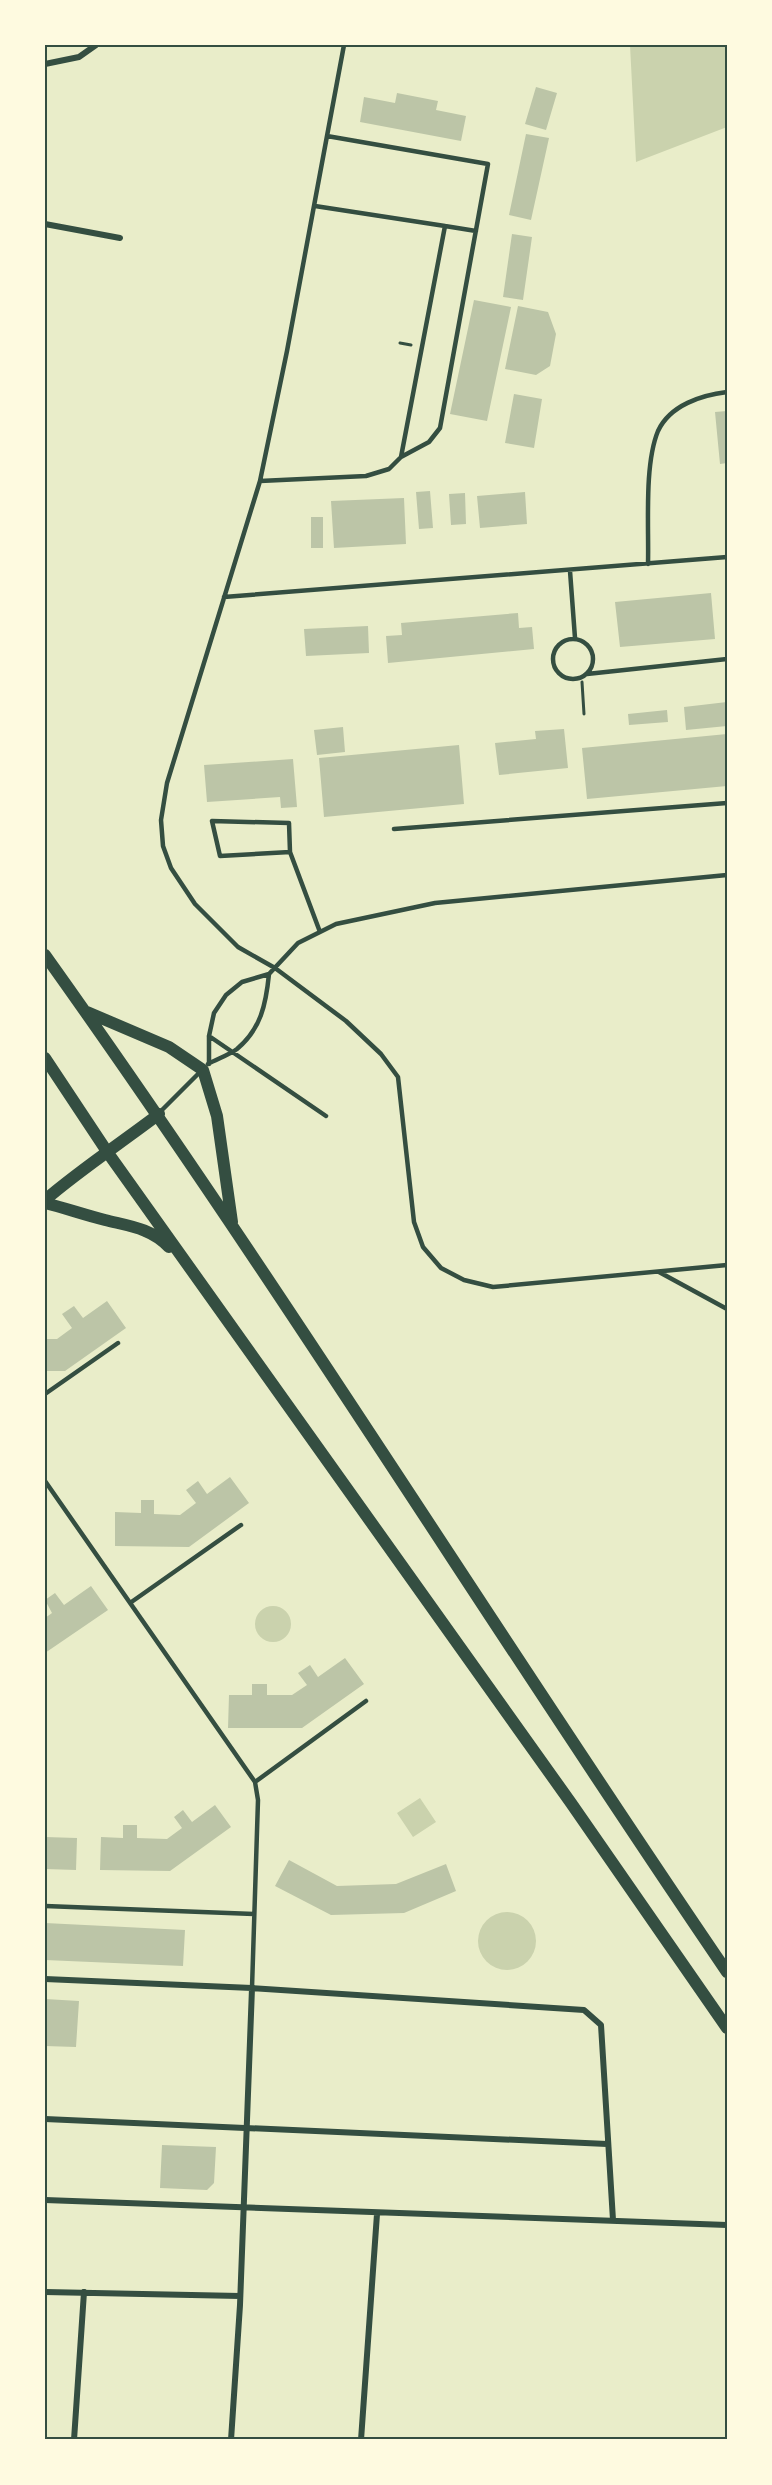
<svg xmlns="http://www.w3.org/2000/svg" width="772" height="2485" font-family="'Sofia Sans Condensed',sans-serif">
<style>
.green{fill:#cad2ad}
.building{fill:#bcc5a7}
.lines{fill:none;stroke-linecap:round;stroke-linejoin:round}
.path{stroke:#344e41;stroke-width:3}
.service{stroke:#344e41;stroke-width:4.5}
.minor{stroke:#344e41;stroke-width:6}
.secondary{stroke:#344e41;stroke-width:12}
.neatline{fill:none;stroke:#344e41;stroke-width:2}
</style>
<rect width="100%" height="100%" fill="#e9edc9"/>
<path class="green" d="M 630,45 L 727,45 L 727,127 L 636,162 Z
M255 1624a18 18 0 1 1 36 0a18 18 0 1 1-36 0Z
M 420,1798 L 436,1822 L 413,1837 L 397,1813 Z
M478 1941a29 29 0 1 1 58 0a29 29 0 1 1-58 0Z"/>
<path class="building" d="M 536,87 L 557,93 L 546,130 L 525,124 Z
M 397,93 L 438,101 L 436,110 L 466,116 L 461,141 L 360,122 L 364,97 L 395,103 Z
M 526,134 L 549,138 L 531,220 L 509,215 Z
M 512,234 L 532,237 L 523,300 L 503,297 Z
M 474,300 L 511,307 L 487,421 L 450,414 Z
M 518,306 L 548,312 L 556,334 L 550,366 L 536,375 L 505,369 Z
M 514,394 L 542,399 L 534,448 L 505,443 Z
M 727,411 L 727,463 L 720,464 L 715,412 Z
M 430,491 L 433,528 L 419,529 L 416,492 Z
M 525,492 L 527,524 L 480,528 L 477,496 Z
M 465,493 L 466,524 L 451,525 L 449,494 Z
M 404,498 L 406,544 L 334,548 L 331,501 Z
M 311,517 L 323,517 L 323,548 L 311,548 Z
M 711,593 L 715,639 L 620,647 L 615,602 Z
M 518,613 L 519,628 L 532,627 L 534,649 L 388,663 L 386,636 L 402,635 L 401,623 Z
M 368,626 L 369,653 L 306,656 L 304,629 Z
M 727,702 L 727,726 L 686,730 L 684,707 Z
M 667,710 L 668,722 L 629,725 L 628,714 Z
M 343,727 L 345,752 L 317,755 L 314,730 Z
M 564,729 L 568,768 L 499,775 L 495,743 L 536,739 L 535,731 Z
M 727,734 L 727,786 L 587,799 L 582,748 Z
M 459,745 L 464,804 L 324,817 L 319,758 Z
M 293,759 L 297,807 L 281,808 L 280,797 L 207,802 L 204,765 Z
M 107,1301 L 126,1328 L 65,1371 L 45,1371 L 45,1339 L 57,1339 L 72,1328 L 62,1314 L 74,1306 L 83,1318 Z
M 230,1477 L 249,1503 L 189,1547 L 115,1546 L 115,1512 L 141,1513 L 141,1500 L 154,1500 L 154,1514 L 180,1515 L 196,1503 L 186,1490 L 198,1481 L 207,1494 Z
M 91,1586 L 108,1610 L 45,1653 L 45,1618 L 52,1613 L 45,1600 L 55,1593 L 64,1605 Z
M 345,1658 L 364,1684 L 302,1728 L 228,1728 L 229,1695 L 252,1695 L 252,1684 L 267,1684 L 267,1695 L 292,1695 L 307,1685 L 298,1673 L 310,1665 L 318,1677 Z
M 215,1805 L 231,1827 L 170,1871 L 100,1870 L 101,1837 L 123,1838 L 123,1825 L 137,1825 L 137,1838 L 167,1839 L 182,1828 L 174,1817 L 183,1810 L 192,1822 Z
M 45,1837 L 77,1838 L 76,1870 L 45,1869 Z
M 289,1860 L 337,1886 L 396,1884 L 446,1864 L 456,1891 L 404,1913 L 331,1915 L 275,1886 Z
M 45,1923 L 185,1930 L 183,1966 L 45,1960 Z
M 45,1999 L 79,2001 L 76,2047 L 45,2046 Z
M 162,2145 L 216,2147 L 214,2183 L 207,2190 L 160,2188 Z"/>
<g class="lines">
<path class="path" d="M 400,343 L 411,345
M 582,682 L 584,714"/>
<path class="service" d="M 327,136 L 344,45
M 445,226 L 476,231
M 401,457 L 429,442 L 440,428 L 488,164 L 327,136 L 287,351 L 260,481 L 167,783 L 161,820 L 163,846 L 171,868 L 195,904 L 238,947 L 275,968 L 346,1021 L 381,1054 L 398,1077 L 414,1222 L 423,1247 L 441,1268 L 464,1280 L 493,1287 L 727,1265
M 260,481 L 366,476 L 389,469 L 401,457 L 445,226 L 315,206
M 648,564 C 649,526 644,465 658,431 C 670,405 702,395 727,392
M 570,571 L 575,638
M 224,597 L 727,557
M553 659a20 20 0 1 1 40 0a20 20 0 1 1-40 0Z
M 587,674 L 727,659
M 394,829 L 727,803
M 290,852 L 220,856 L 212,821 L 289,823 L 290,852 L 320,932
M 209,1036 L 326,1116
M 208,1064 C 217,1059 229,1055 237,1049 C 261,1029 266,1004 269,974
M 209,1064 L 209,1036 L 214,1013 L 226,995 L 242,982 L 269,974 L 298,943 L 336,924 L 435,903 L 727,875
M 159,1113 L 202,1070
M 659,1272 L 727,1309
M 45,1394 L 118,1343
M 45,1481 L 255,1782 L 258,1800 L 252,1988
M 130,1603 L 241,1525
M 255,1782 L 366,1701
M 45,1906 L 254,1914"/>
<path class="minor" d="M 45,64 L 79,57 L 96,45
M 45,224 L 120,238
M 45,1979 L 252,1988 L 584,2010 L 601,2025 L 613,2220
M 45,2119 L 607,2144
M 45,2200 L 727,2225
M 45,2292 L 240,2296
M 74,2440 L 84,2292
M 231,2440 L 240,2305 L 252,1988
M 361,2440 L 377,2214"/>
<path class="secondary" d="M 45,955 C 282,1287 497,1635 727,1972
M 87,1012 L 169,1047 L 203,1070 L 217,1116 L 232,1222
M 45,1058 L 108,1153 L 571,1803 L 727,2028
M 45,1200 C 81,1169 121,1143 159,1114
M 45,1203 C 65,1208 85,1215 105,1220 C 129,1226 151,1228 169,1247"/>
</g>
<rect width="772" height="2485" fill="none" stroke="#fefae0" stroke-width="93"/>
<rect x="46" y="46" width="680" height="2392" class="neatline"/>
</svg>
